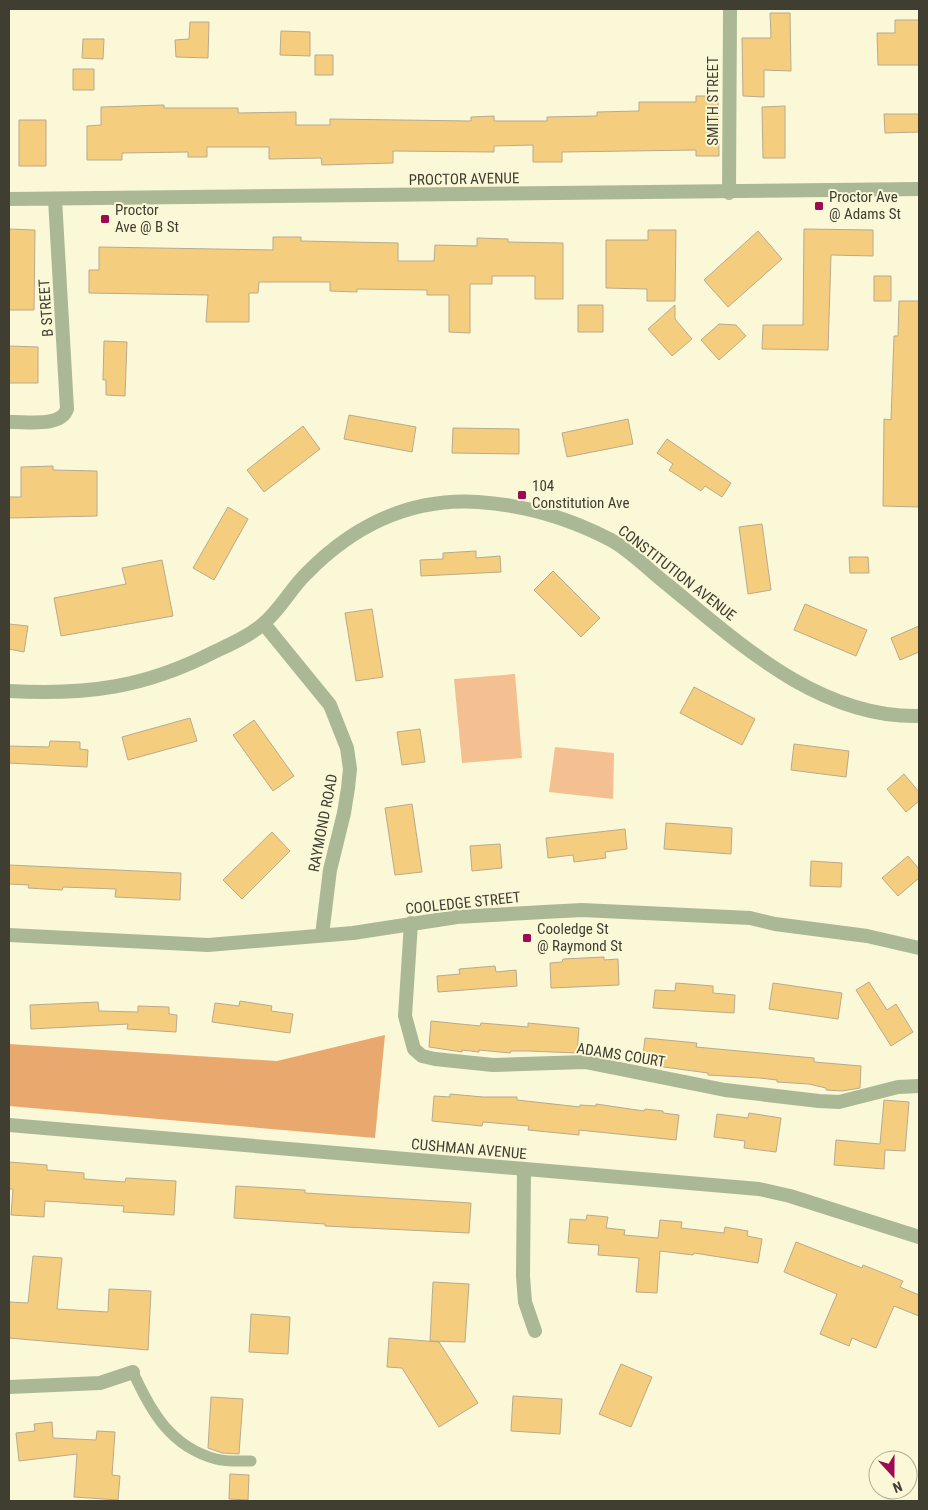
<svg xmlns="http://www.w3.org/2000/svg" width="928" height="1510" font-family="'Roboto Condensed',sans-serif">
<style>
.green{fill:#f4bf91}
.forest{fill:#e9a86e}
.building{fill:#f5cd7f;stroke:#b9aa8e}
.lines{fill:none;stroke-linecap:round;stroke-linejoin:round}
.service{stroke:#abb896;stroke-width:11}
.minor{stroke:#abb896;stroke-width:14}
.tertiary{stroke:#abb896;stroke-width:14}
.poi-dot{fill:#9e0954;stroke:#faf8d7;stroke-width:2}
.labels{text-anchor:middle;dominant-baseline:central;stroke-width:4;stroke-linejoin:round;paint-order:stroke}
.street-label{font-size:15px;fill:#3f3e31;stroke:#faf8d7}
.poi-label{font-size:15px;fill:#3f3e31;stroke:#faf8d7;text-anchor:start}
</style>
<rect width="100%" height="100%" fill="#faf8d7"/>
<path class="green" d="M 515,674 L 522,758 L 462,763 L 454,679 Z
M 555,747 L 614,753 L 613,799 L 549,792 Z"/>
<path class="forest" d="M 385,1035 L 375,1138 L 9,1106 L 9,1044 L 277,1061 Z"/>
<path class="building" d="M 770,13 L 790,13 L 791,71 L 764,70 L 764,97 L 743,96 L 742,38 L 771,38 Z
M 895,20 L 919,20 L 919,65 L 878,65 L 877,33 L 895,33 Z
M 190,22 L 209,22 L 208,58 L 176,57 L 175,40 L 189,39 Z
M 281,31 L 310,32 L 310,56 L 280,55 Z
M 83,39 L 104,39 L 103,59 L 82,58 Z
M 315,55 L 333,55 L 333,75 L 315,75 Z
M 73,69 L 94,69 L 94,90 L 73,90 Z
M 696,96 L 718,96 L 719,156 L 696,156 L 696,150 L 562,152 L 562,162 L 533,162 L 533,145 L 494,146 L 494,152 L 393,151 L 393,163 L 322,165 L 321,158 L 269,159 L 269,147 L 207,147 L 207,157 L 188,157 L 188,152 L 122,153 L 122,160 L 87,160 L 87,126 L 101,125 L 101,107 L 164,105 L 164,108 L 238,108 L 238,113 L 296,112 L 296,125 L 330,125 L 330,119 L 471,121 L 471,117 L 494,116 L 494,121 L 547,121 L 547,117 L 597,116 L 597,112 L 639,111 L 639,102 L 696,102 Z
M 785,106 L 785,158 L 763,158 L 762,107 Z
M 884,114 L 919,114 L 919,132 L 885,133 Z
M 19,120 L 46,120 L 46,166 L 19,166 Z
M 9,229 L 35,230 L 34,310 L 9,310 Z
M 804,229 L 873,230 L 873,256 L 831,255 L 828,350 L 762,349 L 763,325 L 803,325 Z
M 648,230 L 676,230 L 675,301 L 647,301 L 647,289 L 606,288 L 606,240 L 648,240 Z
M 758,231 L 782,259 L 728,307 L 704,280 Z
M 273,237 L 301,237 L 301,241 L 398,243 L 398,261 L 434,261 L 435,245 L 477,246 L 477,238 L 508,239 L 508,242 L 563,243 L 563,299 L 535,299 L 535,276 L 492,276 L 492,284 L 470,284 L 470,333 L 449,332 L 449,295 L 427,295 L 427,290 L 357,289 L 357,292 L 330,291 L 330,282 L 259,282 L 258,293 L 249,293 L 249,322 L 206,322 L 208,295 L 89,293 L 89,270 L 99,270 L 99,247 L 273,250 Z
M 874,276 L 891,276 L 891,301 L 874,301 Z
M 899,301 L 919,301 L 919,507 L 883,506 L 884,419 L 891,420 L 894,336 L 898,336 Z
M 578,305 L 603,305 L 603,332 L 578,332 Z
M 675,305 L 675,319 L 692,339 L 672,356 L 648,329 Z
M 719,324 L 736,325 L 746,336 L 719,360 L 701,340 Z
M 104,341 L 127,342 L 125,396 L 106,395 L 106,380 L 103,380 Z
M 9,346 L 38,347 L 38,383 L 9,383 Z
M 349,415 L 416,427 L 412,452 L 344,439 Z
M 628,419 L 633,444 L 567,457 L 562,433 Z
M 303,426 L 320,449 L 264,492 L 247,470 Z
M 453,428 L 519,429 L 519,454 L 452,453 Z
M 667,439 L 731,483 L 722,497 L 705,486 L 701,491 L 669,470 L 673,464 L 657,453 Z
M 53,466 L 53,470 L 97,471 L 97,516 L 9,518 L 9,497 L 21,497 L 21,467 Z
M 228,507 L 248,519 L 214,580 L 193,568 Z
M 762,524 L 771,590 L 748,594 L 739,527 Z
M 476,551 L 476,558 L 500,556 L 501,572 L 421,576 L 420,560 L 443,559 L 443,553 Z
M 849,557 L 868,557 L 869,573 L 850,573 Z
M 162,560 L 173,616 L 61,636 L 54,598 L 126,584 L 122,568 Z
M 553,571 L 600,618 L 581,637 L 534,590 Z
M 805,604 L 867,630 L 856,656 L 794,630 Z
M 372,609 L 383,677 L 356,681 L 345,613 Z
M 9,624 L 28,626 L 24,652 L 9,649 Z
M 919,626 L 919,652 L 900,660 L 891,638 Z
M 694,687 L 755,719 L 742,745 L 680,713 Z
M 190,718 L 197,741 L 128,760 L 122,737 Z
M 254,720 L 294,776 L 273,791 L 233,735 Z
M 420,729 L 425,762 L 402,765 L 397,732 Z
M 50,741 L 80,742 L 80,749 L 88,750 L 87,767 L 9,763 L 9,746 L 49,747 Z
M 794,744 L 849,751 L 846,777 L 791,770 Z
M 904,774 L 919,792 L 919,801 L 906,812 L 887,789 Z
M 412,804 L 422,872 L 395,875 L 385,808 Z
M 666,823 L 732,828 L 731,854 L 664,849 Z
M 625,829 L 627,849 L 605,852 L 606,858 L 574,862 L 573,855 L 548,858 L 546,838 Z
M 272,832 L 290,851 L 242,899 L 223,880 Z
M 500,844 L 502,868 L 472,871 L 470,846 Z
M 908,856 L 919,869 L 919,878 L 898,896 L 882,878 Z
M 811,861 L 842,863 L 841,887 L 810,886 Z
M 9,865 L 181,873 L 180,900 L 115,897 L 116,889 L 63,887 L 62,890 L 28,888 L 29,885 L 9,884 Z
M 604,957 L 604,960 L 618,959 L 619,985 L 551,988 L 550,963 L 562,962 L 563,959 Z
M 495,966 L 496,972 L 516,970 L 517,986 L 438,992 L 437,976 L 460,974 L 459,969 Z
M 869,982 L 887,1010 L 896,1004 L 913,1032 L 891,1046 L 856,990 Z
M 676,983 L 713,986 L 713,993 L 735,995 L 734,1013 L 653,1008 L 655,990 L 675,991 Z
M 773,983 L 842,993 L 838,1019 L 769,1009 Z
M 240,1001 L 272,1006 L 271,1011 L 293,1014 L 290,1033 L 212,1022 L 215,1003 L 239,1006 Z
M 98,1002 L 99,1011 L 138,1012 L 138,1006 L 169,1007 L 169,1014 L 177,1015 L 176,1032 L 127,1029 L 128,1024 L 31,1029 L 30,1005 Z
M 431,1021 L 480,1026 L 481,1023 L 528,1027 L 528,1023 L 579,1028 L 577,1053 L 528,1051 L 511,1051 L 510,1053 L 479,1050 L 479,1052 L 462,1050 L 462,1052 L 429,1047 Z
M 645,1038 L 697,1043 L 696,1047 L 814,1058 L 814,1062 L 861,1066 L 860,1088 L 842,1091 L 826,1090 L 826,1088 L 809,1084 L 777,1082 L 777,1080 L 760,1078 L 708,1075 L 708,1073 L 642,1064 Z
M 450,1094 L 483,1097 L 517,1097 L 517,1100 L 580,1107 L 580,1105 L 596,1106 L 596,1104 L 644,1111 L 645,1109 L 663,1111 L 663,1113 L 679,1115 L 676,1140 L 579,1130 L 579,1135 L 528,1130 L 529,1126 L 483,1122 L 482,1126 L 432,1121 L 434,1096 L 450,1097 Z
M 884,1100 L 909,1102 L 905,1151 L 885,1150 L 884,1169 L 834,1165 L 836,1140 L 880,1144 Z
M 749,1113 L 781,1118 L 776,1152 L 744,1148 L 745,1141 L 714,1137 L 717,1114 L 748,1118 Z
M 9,1162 L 47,1165 L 47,1170 L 84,1173 L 84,1179 L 125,1182 L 126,1178 L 176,1181 L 174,1215 L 123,1212 L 124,1206 L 45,1201 L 44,1217 L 11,1215 L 13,1189 L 9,1189 Z
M 236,1186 L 305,1190 L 305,1193 L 471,1203 L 469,1233 L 325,1226 L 325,1224 L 234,1218 Z
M 587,1215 L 608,1217 L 606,1228 L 625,1230 L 624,1235 L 658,1238 L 660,1220 L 682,1222 L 681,1228 L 724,1233 L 725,1227 L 748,1231 L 747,1236 L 762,1239 L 758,1263 L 694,1253 L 693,1255 L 660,1251 L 657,1293 L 636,1292 L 639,1258 L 598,1255 L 599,1245 L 568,1243 L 570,1219 L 586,1220 Z
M 796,1242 L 862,1268 L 863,1265 L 903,1281 L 900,1287 L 919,1295 L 919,1316 L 894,1306 L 876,1348 L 852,1338 L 849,1346 L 820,1334 L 837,1294 L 784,1272 Z
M 33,1256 L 62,1258 L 57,1309 L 108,1312 L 109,1289 L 151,1291 L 148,1350 L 9,1338 L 9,1302 L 28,1303 Z
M 433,1282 L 469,1284 L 465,1342 L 430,1341 Z
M 251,1314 L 290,1317 L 288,1354 L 249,1352 Z
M 389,1338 L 439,1342 L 478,1403 L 439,1427 L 402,1368 L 387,1367 Z
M 621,1364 L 652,1377 L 631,1427 L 599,1414 Z
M 513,1396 L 562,1399 L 560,1434 L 511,1431 Z
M 211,1397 L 243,1399 L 239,1454 L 222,1453 L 208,1448 Z
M 52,1422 L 53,1438 L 96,1440 L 97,1431 L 115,1432 L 112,1475 L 120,1476 L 118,1500 L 74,1497 L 77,1454 L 19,1461 L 16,1433 L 35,1431 L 34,1424 Z
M 230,1474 L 249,1475 L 248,1500 L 229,1499 Z"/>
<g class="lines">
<path class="service" d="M 133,1372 C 151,1412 171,1447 216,1459 C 227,1462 240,1461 251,1461"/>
<path class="minor" d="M 729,193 L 730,9
M 9,199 L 919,189
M 9,422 C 25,421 61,428 67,409 L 55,199
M 264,624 L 330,705 L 347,748 L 350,769 L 348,788 L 344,813 L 330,870 L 322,935
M 9,691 C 87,695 144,688 214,652 C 231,644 249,636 263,624 C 281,609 291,588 307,573 C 354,525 411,498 478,502 C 526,505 569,518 611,540 C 631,551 650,571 668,585 C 740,644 819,718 919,716
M 411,923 L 405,1016 L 414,1049 L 422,1056 L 435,1059 L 493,1065 L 585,1062 L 725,1090 L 819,1101 L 839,1102 L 898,1087 L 919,1086
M 9,935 L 208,945 L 353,933 L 457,917 L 544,912 L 582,910 L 750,918 L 775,924 L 867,936 L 919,948
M 524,1170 L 523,1276 L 525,1302 L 535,1331
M 9,1387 L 100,1383 L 133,1372"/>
<path class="tertiary" d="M 9,1125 L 759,1189 L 790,1196 L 919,1237"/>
</g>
<g class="poi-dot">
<rect x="814" y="201" width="10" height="10" rx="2.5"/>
<rect x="100" y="214" width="10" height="10" rx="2.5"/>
<rect x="517" y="490" width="10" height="10" rx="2.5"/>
<rect x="522" y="933" width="10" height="10" rx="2.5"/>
</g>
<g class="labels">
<g class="street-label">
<text transform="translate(713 101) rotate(-90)">SMITH STREET</text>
<text transform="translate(464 179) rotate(-1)">PROCTOR AVENUE</text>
<text transform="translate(46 308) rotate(-94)">B STREET</text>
<text transform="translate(677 573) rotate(38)">CONSTITUTION AVENUE</text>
<text transform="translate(323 823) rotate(-79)">RAYMOND ROAD</text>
<text transform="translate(463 903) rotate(-6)">COOLEDGE STREET</text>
<text transform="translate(621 1055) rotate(9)">ADAMS COURT</text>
<text transform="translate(469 1149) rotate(5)">CUSHMAN AVENUE</text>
</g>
<g class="poi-label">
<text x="829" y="197">Proctor Ave<tspan x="829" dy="17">@ Adams St</tspan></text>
<text x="115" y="210">Proctor<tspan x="115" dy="17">Ave @ B St</tspan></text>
<text x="532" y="486">104<tspan x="532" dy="17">Constitution Ave</tspan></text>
<text x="537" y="929">Cooledge St<tspan x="537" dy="17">@ Raymond St</tspan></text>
</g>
</g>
<rect width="928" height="1510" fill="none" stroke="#3f3e31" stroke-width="20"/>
<g transform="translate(893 1475) rotate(159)"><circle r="24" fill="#faf8d7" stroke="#afae95"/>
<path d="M0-4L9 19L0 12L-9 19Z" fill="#9e0954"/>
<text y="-8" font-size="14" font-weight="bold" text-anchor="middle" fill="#3f3e31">N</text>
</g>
</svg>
